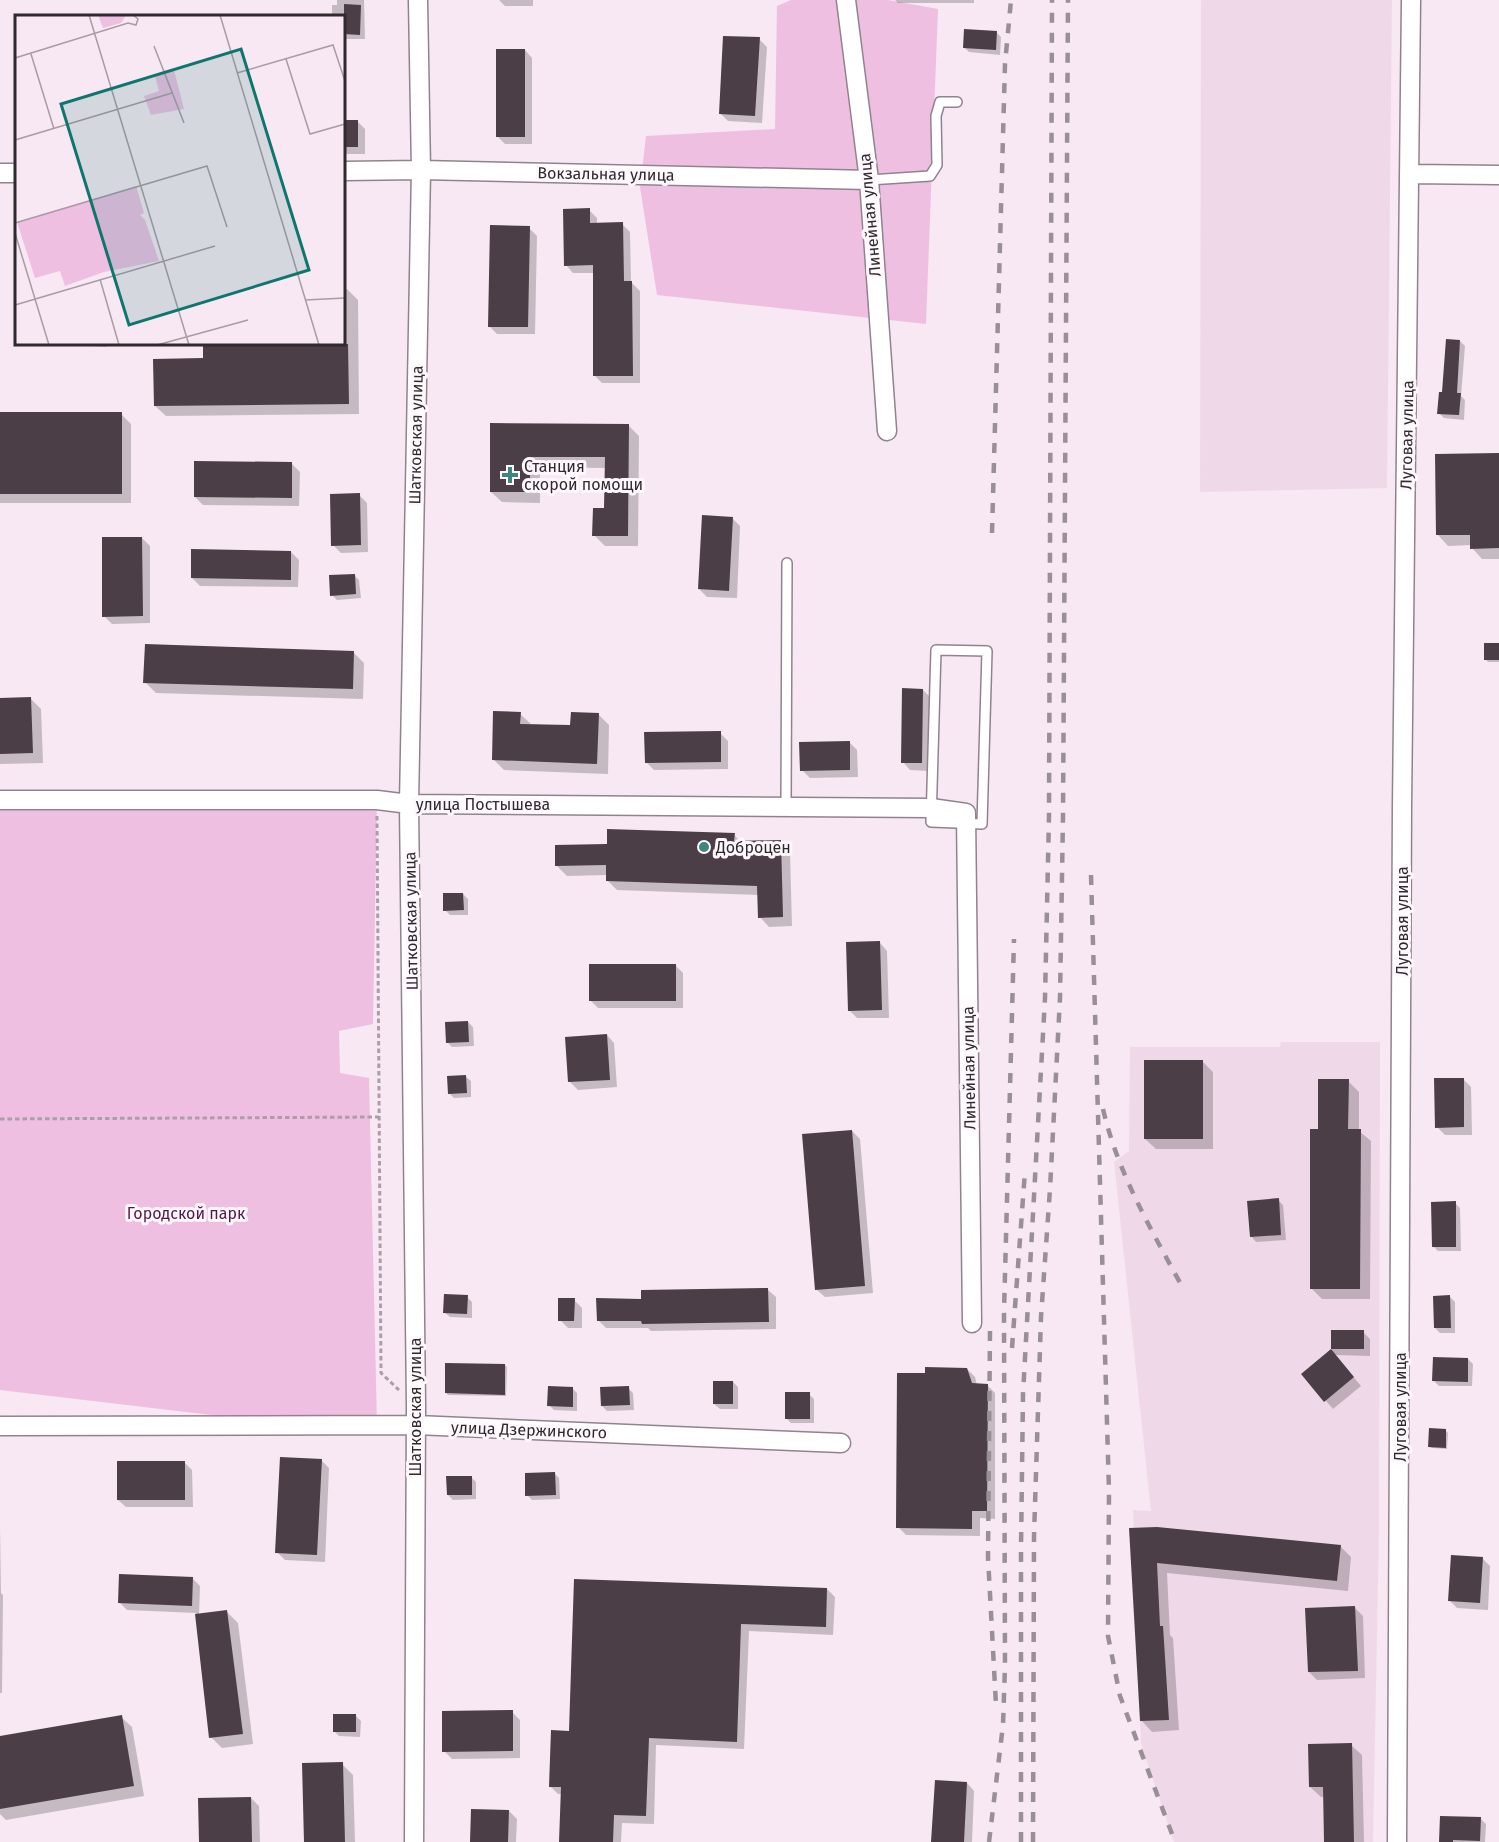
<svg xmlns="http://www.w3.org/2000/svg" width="1499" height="1842" font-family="'Fira Sans',sans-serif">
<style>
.built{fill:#efd9e9}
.green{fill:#efbfe2}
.shadow{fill:#0003}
.building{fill:#4b3e47}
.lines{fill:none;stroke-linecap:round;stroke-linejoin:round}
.lane-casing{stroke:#91838d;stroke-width:12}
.street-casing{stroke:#91838d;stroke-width:21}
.path{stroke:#aa9fa7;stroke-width:3;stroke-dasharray:4.5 3;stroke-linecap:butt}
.lane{stroke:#fff;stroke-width:9}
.street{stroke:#fff;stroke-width:18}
.rail{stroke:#998f97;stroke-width:4.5;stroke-dasharray:10 10;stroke-linecap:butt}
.poi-dot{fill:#3f867f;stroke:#fef8fd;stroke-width:2}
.labels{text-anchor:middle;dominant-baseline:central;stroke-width:6;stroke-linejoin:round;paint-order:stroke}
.street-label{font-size:16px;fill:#2f2a2e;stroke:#fef8fd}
.poi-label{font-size:16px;fill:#2f2a2e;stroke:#fef8fd;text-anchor:start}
.park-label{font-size:16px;fill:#551549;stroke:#fef8fd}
.inset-road{fill:none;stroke:#a79ca4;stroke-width:1.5}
.view{fill:#0f766e;fill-opacity:0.15;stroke:#0f766e;stroke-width:3}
.inset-edge{fill:none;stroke:#2f2a2e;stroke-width:3}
</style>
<rect width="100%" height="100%" fill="#f7e8f3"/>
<path class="built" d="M 1201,0 L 1392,0 L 1387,488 L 1200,492 Z
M 1281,1042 L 1380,1042 L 1379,1531 L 1373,1842 L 1174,1842 L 1141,1744 L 1133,1510 L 1151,1511 L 1114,1162 L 1129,1151 L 1130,1047 L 1280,1047 Z"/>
<path class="green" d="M 791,0 L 888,0 L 938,9 L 926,324 L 657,295 L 640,187 L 646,136 L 775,129 L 777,6 Z
M 0,800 L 377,800 L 373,1024 L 339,1031 L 340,1073 L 369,1078 L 377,1425 L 296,1425 L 0,1390 Z"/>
<path class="shadow" d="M 337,0 L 364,0 L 365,39 L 344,39 L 344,16 L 332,16 L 332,5 L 337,5 Z
M 499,0 L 533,0 L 533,6 L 505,6 Z
M 895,0 L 974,0 L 974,3 L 898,3 Z
M 996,32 L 1001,37 L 1000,55 L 969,52 L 964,47 Z
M 759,39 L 767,47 L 762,123 L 728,121 L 720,113 Z
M 525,50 L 532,58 L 532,144 L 505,144 L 497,136 Z
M 344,121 L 357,121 L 365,129 L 365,154 L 344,154 Z
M 589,210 L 597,218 L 597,225 L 622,224 L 630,232 L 631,282 L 640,291 L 640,383 L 602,383 L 594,375 L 594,273 L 573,273 L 566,265 Z
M 529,228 L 537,236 L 535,334 L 497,334 L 489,326 Z
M 344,289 L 347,289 L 358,300 L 359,414 L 166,416 L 155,406 L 204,360 L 204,344 L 344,344 Z
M 1460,341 L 1465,346 L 1461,396 L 1465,400 L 1464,420 L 1444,418 L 1439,413 Z
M 62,344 L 107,344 L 107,347 Z
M 0,414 L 121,414 L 131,424 L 131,503 L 0,503 Z
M 492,424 L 628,425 L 639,436 L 638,546 L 605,546 L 594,535 L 606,510 L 606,468 L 540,467 L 540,503 L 502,502 L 491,492 Z
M 1499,454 L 1499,559 L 1482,559 L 1472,548 L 1472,545 L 1448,546 L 1438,535 Z
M 292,464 L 300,472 L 299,506 L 203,505 L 195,497 Z
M 359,495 L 367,503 L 368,552 L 341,553 L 333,545 Z
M 732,518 L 740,526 L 737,598 L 707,597 L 699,589 Z
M 142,538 L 150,546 L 150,623 L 112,624 L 104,616 Z
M 291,552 L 299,560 L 298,587 L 200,586 L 192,578 Z
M 354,575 L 359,580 L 361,598 L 337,600 L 332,595 Z
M 1499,644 L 1499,662 L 1488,662 L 1486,660 Z
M 353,652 L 364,663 L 363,699 L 156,693 L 145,682 Z
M 923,690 L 931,698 L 929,771 L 910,770 L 903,762 Z
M 30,698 L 41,709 L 43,763 L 0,764 L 0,699 Z
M 520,714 L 531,724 L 572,727 L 599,715 L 609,725 L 608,774 L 504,770 L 493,759 Z
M 720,733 L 728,741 L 728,769 L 654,770 L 646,762 Z
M 849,742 L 857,750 L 858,777 L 810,778 L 802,770 Z
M 734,835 L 742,843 L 780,842 L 790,852 L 792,926 L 769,927 L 760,917 L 759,895 L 617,890 L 607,880 L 607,875 L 567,876 L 557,866 L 608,845 Z
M 463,894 L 468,899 L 468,915 L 450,915 L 445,910 Z
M 880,943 L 887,951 L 889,1018 L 857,1018 L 849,1010 Z
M 675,965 L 683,973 L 683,1008 L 598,1008 L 590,1000 Z
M 468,1022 L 473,1027 L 474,1046 L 452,1047 L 447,1042 Z
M 607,1035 L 614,1043 L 617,1087 L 578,1090 L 570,1082 Z
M 1202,1061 L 1213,1072 L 1213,1149 L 1156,1149 L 1145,1139 Z
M 465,1076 L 471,1081 L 471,1097 L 454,1098 L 449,1093 Z
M 1463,1079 L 1471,1087 L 1472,1135 L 1445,1135 L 1437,1127 Z
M 1348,1081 L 1359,1092 L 1359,1131 L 1371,1141 L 1370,1299 L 1322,1299 L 1311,1288 L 1319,1130 Z
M 852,1131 L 860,1139 L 873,1293 L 825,1297 L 817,1290 Z
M 1278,1200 L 1283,1205 L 1286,1240 L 1256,1242 L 1251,1236 Z
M 1455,1203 L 1460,1208 L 1461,1251 L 1438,1251 L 1433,1246 Z
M 768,1290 L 776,1297 L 776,1329 L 651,1331 L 648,1328 L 606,1328 L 598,1320 Z
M 467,1297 L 472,1302 L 472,1318 L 450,1317 L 444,1312 Z
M 1450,1297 L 1455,1302 L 1455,1333 L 1440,1333 L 1435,1328 Z
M 574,1300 L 582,1308 L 582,1328 L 568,1328 L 560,1320 Z
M 1332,1331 L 1363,1332 L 1370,1339 L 1370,1356 L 1335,1355 L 1361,1386 L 1333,1409 L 1303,1374 L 1332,1350 Z
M 1468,1359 L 1473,1364 L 1472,1386 L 1439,1386 L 1434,1381 Z
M 505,1365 L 507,1367 L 506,1396 L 448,1395 L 446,1393 Z
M 967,1369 L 975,1377 L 977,1385 L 987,1385 L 995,1393 L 995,1519 L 980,1518 L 980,1536 L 906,1535 L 898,1527 L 926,1375 Z
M 733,1382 L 738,1387 L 738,1409 L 720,1409 L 714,1404 Z
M 572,1388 L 577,1393 L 577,1411 L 554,1410 L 549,1405 Z
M 628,1388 L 633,1393 L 634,1410 L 607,1411 L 602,1406 Z
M 809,1394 L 814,1399 L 814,1423 L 791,1423 L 786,1418 Z
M 1446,1431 L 1448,1433 L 1447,1449 L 1432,1448 L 1429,1446 Z
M 321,1460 L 329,1468 L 325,1562 L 285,1560 L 277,1552 Z
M 184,1462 L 192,1470 L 193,1507 L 126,1507 L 118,1500 Z
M 554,1473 L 559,1478 L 560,1499 L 532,1500 L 527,1495 Z
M 471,1477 L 476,1482 L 476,1499 L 453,1500 L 448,1495 Z
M 0,1526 L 1,1593 L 3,1595 L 2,1693 L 0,1693 Z
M 1130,1530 L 1340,1546 L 1351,1557 L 1348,1591 L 1167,1573 L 1170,1635 L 1173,1638 L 1179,1730 L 1152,1732 L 1142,1721 Z
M 1482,1558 L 1490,1566 L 1488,1610 L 1457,1608 L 1449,1600 Z
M 192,1578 L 200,1586 L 199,1615 L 227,1612 L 238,1623 L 253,1744 L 222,1748 L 211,1737 L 196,1613 L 127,1610 L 119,1602 Z
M 576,1580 L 827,1589 L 835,1597 L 833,1635 L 749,1631 L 744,1749 L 656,1745 L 654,1824 L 622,1823 L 621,1842 L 560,1842 L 562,1794 L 558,1794 L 550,1786 L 570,1733 Z
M 1355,1608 L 1363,1616 L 1365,1678 L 1317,1680 L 1309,1672 Z
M 512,1712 L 520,1720 L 520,1758 L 452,1759 L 444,1751 Z
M 356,1716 L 361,1721 L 360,1737 L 339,1736 L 334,1731 Z
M 121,1717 L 132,1727 L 144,1796 L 6,1820 L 0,1814 L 0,1737 Z
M 1351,1745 L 1362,1755 L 1364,1842 L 1326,1842 L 1325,1797 L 1321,1797 L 1310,1787 Z
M 342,1764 L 353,1775 L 355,1842 L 306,1842 Z
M 967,1783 L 974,1791 L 972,1842 L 933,1842 Z
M 251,1798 L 259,1806 L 260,1842 L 201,1842 Z
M 509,1811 L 517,1819 L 516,1842 L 472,1842 Z
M 1481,1819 L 1486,1824 L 1485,1842 L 1441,1842 Z"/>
<path class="building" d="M 344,4 L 361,5 L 360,35 L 344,34 Z
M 964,29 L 997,31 L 996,50 L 963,48 Z
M 723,36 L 760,37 L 755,116 L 719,114 Z
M 496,49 L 525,49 L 525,137 L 496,137 Z
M 344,120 L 358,120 L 358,147 L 344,147 Z
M 590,208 L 590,223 L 623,222 L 624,281 L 632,281 L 633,376 L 593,376 L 593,265 L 564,266 L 563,209 Z
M 490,225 L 530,226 L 528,327 L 488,327 Z
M 1446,339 L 1460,340 L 1457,393 L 1461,393 L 1459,415 L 1437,414 L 1439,392 L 1442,392 Z
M 203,344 L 348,344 L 349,404 L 154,406 L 153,359 L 203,358 Z
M 0,412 L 122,412 L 122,494 L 0,494 Z
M 490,423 L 629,424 L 628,536 L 592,536 L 593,508 L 604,508 L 605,457 L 530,457 L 530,492 L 490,492 Z
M 1499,453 L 1499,548 L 1470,549 L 1470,535 L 1436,535 L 1435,454 Z
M 194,461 L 292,462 L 292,498 L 194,497 Z
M 360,493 L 361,545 L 331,546 L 330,494 Z
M 702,515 L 733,517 L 729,591 L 698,589 Z
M 102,537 L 142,537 L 143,616 L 102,617 Z
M 191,549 L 291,551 L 291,580 L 191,578 Z
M 355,574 L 356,594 L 330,596 L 329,575 Z
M 1484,643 L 1499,643 L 1499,660 L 1484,660 Z
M 145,644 L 354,651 L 353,689 L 143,683 Z
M 902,688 L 923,689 L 922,763 L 901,763 Z
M 31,697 L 33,753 L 0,754 L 0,698 Z
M 493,711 L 521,712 L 520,724 L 570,725 L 571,712 L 599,713 L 597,764 L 492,760 Z
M 721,731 L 721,762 L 645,763 L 644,732 Z
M 850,741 L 850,770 L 800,771 L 799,742 Z
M 607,829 L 735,833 L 734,841 L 781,840 L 783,917 L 758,918 L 757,886 L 606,881 L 606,865 L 555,866 L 555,845 L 607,844 Z
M 443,893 L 463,893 L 464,910 L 443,911 Z
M 880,941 L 882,1010 L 848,1011 L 846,942 Z
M 589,964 L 676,964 L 676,1001 L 589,1001 Z
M 468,1021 L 469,1042 L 446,1043 L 445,1022 Z
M 607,1034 L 610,1080 L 568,1082 L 565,1037 Z
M 1144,1060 L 1203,1060 L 1203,1139 L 1144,1139 Z
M 466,1075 L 467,1093 L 448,1094 L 447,1076 Z
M 1434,1078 L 1464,1078 L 1464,1127 L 1435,1128 Z
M 1318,1079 L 1349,1079 L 1348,1129 L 1361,1129 L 1360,1289 L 1310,1289 L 1310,1129 L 1318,1129 Z
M 852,1130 L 865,1286 L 815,1290 L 802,1134 Z
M 1279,1198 L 1281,1235 L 1250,1237 L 1247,1201 Z
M 1456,1201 L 1456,1247 L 1432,1247 L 1431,1202 Z
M 768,1288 L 769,1322 L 642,1324 L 641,1321 L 597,1321 L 596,1298 L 641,1299 L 641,1290 Z
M 444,1294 L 468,1295 L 467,1314 L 443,1313 Z
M 1450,1295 L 1451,1328 L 1434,1328 L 1433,1296 Z
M 558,1298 L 575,1298 L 574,1321 L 558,1321 Z
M 1331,1330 L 1364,1330 L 1364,1349 L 1331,1349 Z
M 1331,1349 L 1354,1377 L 1324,1402 L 1301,1374 Z
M 1433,1357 L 1468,1358 L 1468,1382 L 1432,1381 Z
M 445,1363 L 505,1364 L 505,1395 L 445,1393 Z
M 925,1367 L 967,1368 L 972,1383 L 988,1384 L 987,1511 L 972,1511 L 972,1529 L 896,1528 L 897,1373 L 925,1373 Z
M 713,1381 L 733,1381 L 733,1404 L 713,1404 Z
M 548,1386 L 573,1387 L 573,1407 L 547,1406 Z
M 629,1386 L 630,1405 L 601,1406 L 600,1387 Z
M 785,1392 L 810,1392 L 810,1419 L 785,1419 Z
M 1429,1428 L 1446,1429 L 1446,1448 L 1428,1447 Z
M 280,1457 L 322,1459 L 317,1555 L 275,1553 Z
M 117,1461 L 185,1461 L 185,1500 L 117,1500 Z
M 555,1472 L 556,1495 L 525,1496 L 525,1473 Z
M 446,1476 L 472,1476 L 472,1495 L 447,1495 Z
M 1157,1527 L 1341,1545 L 1337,1581 L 1157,1563 L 1160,1626 L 1163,1626 L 1169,1720 L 1140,1721 L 1129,1528 Z
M 1451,1555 L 1483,1557 L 1480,1603 L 1448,1601 Z
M 119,1574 L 193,1577 L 192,1606 L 118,1603 Z
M 574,1579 L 827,1588 L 826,1627 L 741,1624 L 737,1742 L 649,1738 L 646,1816 L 614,1815 L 613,1842 L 559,1842 L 561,1787 L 549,1787 L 551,1730 L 569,1731 Z
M 1355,1606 L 1358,1671 L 1308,1672 L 1305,1608 Z
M 227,1610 L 243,1734 L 209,1738 L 195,1614 Z
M 513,1710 L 513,1751 L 442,1752 L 442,1711 Z
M 333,1714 L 356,1714 L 356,1732 L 333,1732 Z
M 122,1715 L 134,1786 L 0,1809 L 0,1736 Z
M 1352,1743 L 1354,1842 L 1324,1842 L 1323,1787 L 1309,1787 L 1308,1744 Z
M 343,1762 L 345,1842 L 304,1842 L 302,1763 Z
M 935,1780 L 967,1782 L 964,1842 L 931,1842 Z
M 251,1797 L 252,1842 L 199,1842 L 198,1798 Z
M 471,1809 L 509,1810 L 508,1842 L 470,1842 Z
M 1440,1816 L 1481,1817 L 1480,1841 L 1453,1840 L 1453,1842 L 1439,1842 Z"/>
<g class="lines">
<g class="lane-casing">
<path id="lane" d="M 869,180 L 930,176 L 937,165 L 936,116 L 940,102 L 957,102
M 936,650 L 987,651 L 982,824 L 931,822 Z
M 786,806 L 787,563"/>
</g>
<g class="street-casing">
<path id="street" d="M 846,0 L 869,180 L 887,431
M 344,171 L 421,170 L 869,180
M 0,173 L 16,173
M 1411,174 L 1499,175
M 0,800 L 377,800 L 409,804 L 931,808 L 966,813 L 972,1323
M 0,1426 L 416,1425 L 841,1443
M 414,1842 L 416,1406 L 409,804 L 421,170 L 418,0
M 1397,1842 L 1402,807 L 1411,0"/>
</g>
<path class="path" d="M 377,816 L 381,1373 L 399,1390
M 0,1119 L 379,1117"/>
<use href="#lane" class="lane"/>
<use href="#street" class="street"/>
<path class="rail" d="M 992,533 L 1005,64 L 1011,0
M 1091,875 L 1109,1491 L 1108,1636 L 1120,1696 L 1175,1842
M 1103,1109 C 1118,1174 1152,1231 1184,1290
M 990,1331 L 988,1557 L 996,1705
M 1012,1348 L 1025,1171
M 989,1842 L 1003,1725 L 1005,1666 L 1004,1312 L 1014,939
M 1021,1842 L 1021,1549 L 1023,1394 L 1045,998 L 1049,816 L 1052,0
M 1033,1842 L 1034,1536 L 1041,1317 L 1050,1189 L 1060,998 L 1063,816 L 1068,0"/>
</g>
<g class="poi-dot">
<path d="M507 466h6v6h6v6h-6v6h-6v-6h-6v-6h6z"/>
<circle cx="704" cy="847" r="6"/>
</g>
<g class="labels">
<g class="street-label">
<text transform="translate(606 174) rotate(1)">Вокзальная улица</text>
<text transform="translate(870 215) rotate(-95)">Линейная улица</text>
<text transform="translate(416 435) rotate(-89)">Шатковская улица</text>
<text transform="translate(1407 435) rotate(-89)">Луговая улица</text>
<text x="483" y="804">улица Постышева</text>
<text transform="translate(411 921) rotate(-91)">Шатковская улица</text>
<text transform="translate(1402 921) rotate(-90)">Луговая улица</text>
<text transform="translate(969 1068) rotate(-91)">Линейная улица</text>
<text transform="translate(415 1407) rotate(-90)">Шатковская улица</text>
<text transform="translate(1400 1407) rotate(-90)">Луговая улица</text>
<text transform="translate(529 1430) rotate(2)">улица Дзержинского</text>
</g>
<g class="poi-label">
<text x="524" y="466">Станция<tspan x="524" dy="18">скорой помощи</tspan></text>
<text x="716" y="847">Доброцен</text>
</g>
<g class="park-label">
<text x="186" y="1213">Городской парк</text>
</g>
</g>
<g transform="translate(15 15)">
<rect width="330" height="330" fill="#f7e8f3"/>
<path d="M 83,0 L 110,0 L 110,2 L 106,8 L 88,13 ZM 159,55 L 169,94 L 136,100 L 129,81 L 144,76 L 140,61 ZM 121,171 L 129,198 L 125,200 L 130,205 L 144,246 L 89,257 L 50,271 L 45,256 L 20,263 L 2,207 Z" fill="#efbfe2"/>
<path class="inset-road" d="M 74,0 L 174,330M 205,0 L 304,330M 139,31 L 169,108M 16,39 L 39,114M 0,43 L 113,8 L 121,10 L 123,4 L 118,0M 271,44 L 295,119 L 330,109M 222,58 L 318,30 L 330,66M 0,125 L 157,78M 0,208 L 192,151 L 212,212M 0,218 L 34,330M 85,264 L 104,330M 290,285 L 330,283M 0,290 L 200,231M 142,330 L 233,305"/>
<path class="view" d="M 226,34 L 294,255 L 114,310 L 46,89 Z"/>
<rect width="330" height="330" class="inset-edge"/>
</g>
</svg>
